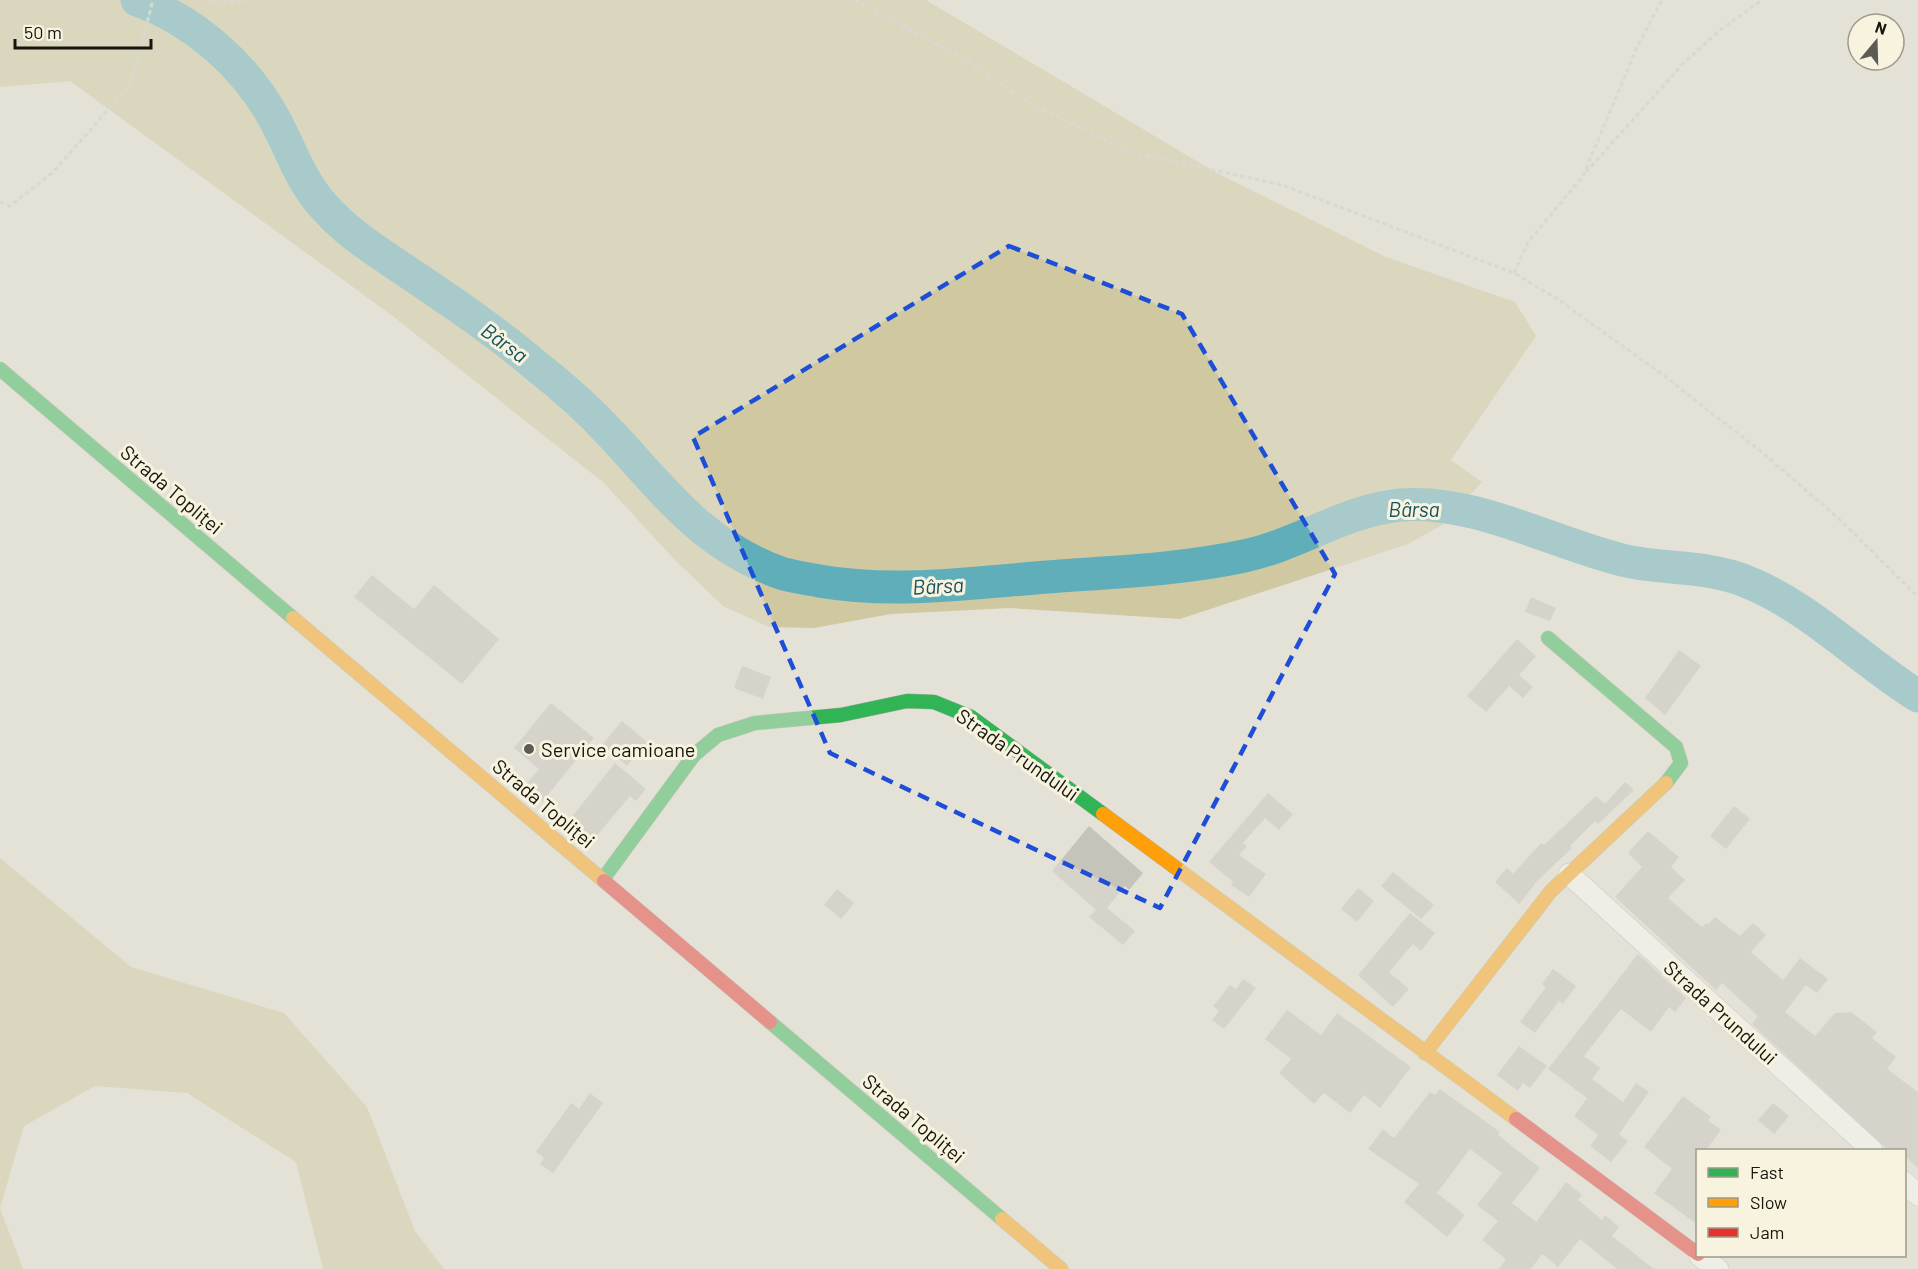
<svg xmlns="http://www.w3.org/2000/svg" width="1918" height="1269" font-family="Barlow,sans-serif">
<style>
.green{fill:#d0c8a1}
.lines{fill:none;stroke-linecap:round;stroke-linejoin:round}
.river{stroke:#61aebb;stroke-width:33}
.building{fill:#c5c4bb}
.street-casing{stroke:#afada4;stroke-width:22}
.fast-casing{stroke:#afada4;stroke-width:15}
.slow-casing{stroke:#afada4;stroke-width:15}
.jam-casing{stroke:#afada4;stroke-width:15}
.path{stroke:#cdccc9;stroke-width:3;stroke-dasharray:4.5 3;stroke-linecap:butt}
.street{stroke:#fbfbf9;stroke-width:21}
.fast{stroke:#30b455;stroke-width:14}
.slow{stroke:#ff9f0a;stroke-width:14}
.jam{stroke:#e5322d;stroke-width:14}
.marked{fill:none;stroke:#1d4ed8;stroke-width:4.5;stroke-dasharray:12 8;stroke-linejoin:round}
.poi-dot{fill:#5d5c54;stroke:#f7f3de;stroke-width:2}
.labels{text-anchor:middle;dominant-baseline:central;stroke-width:6;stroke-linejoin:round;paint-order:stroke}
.street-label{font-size:20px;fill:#15140d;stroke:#f7f3de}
.poi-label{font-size:20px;fill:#15140d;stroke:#f7f3de;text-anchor:start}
.water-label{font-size:21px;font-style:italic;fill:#17525f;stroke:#f7f3de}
</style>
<rect width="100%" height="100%" fill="#e4e2d7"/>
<path class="green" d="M 0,0 L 926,0 L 1215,172 L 1386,257 L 1515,302 L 1536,336 L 1451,460 L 1482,482 L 1442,525 L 1408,544 L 1180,619 L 1010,608 L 891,614 L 814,628 L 769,627 L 723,606 L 674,559 L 604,483 L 390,314 L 70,81 L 0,87 Z
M 0,858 L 131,967 L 284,1013 L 367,1107 L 415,1231 L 444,1269 L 323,1269 L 296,1162 L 187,1093 L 95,1086 L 24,1126 L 0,1208 Z
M 0,1208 L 23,1269 L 0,1269 Z"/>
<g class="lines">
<path class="river" d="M 137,0 C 195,21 246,66 275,120 C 295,157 301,186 334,217 C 356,239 384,256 409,273 C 452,302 495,331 535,365 C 562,386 589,410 612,435 C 665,492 702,544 778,572 C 791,577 805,578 819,581 C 894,594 971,583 1047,577 C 1113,572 1179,570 1244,556 C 1298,545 1345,510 1401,505 C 1475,499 1552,543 1622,560 C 1663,570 1706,565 1745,581 C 1809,606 1860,660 1918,696"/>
</g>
<path class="building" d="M 372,575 L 414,609 L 434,585 L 499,639 L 462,684 L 354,597 Z
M 1531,597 L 1556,608 L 1550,621 L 1525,612 Z
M 1517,639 L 1536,656 L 1519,675 L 1533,687 L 1523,698 L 1509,686 L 1486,712 L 1467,696 Z
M 1679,650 L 1701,666 L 1665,715 L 1645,698 Z
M 742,666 L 771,677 L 763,699 L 734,688 Z
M 551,703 L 594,738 L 542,802 L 524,787 L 539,769 L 514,748 Z
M 622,721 L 647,742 L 627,766 L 602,745 Z
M 615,763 L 646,789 L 636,801 L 630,796 L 594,839 L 570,819 Z
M 1625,782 L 1634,790 L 1598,824 L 1595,821 L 1570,846 L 1572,848 L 1538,880 L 1519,904 L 1495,882 L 1507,868 L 1513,874 L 1541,843 L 1544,845 L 1596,796 L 1605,804 Z
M 1268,793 L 1293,814 L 1279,830 L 1265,818 L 1243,843 L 1247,846 L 1239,855 L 1266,874 L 1249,897 L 1231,885 L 1233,882 L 1209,862 Z
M 1734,806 L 1750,819 L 1726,849 L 1710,836 Z
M 1089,826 L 1143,873 L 1129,890 L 1125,886 L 1107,908 L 1135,931 L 1123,945 L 1089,917 L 1096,910 L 1052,871 Z
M 1648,831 L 1679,857 L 1671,867 L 1685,880 L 1668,898 L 1702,927 L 1706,923 L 1708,925 L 1715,917 L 1740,936 L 1753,923 L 1766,935 L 1751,952 L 1783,980 L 1800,958 L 1828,979 L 1817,993 L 1806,985 L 1785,1012 L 1815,1036 L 1835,1013 L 1851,1012 L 1877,1032 L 1872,1038 L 1896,1057 L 1887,1069 L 1918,1092 L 1918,1168 L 1905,1156 L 1905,1150 L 1888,1150 L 1752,1024 L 1758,1016 L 1722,983 L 1716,990 L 1615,897 L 1642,867 L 1628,853 Z
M 1393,872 L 1434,905 L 1421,919 L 1381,886 Z
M 1358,888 L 1374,901 L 1357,922 L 1341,909 Z
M 837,889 L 854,903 L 841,919 L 824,905 Z
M 1410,913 L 1435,933 L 1421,951 L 1413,944 L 1389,972 L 1409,989 L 1393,1007 L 1358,975 Z
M 1638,954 L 1686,998 L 1675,1012 L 1669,1007 L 1651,1032 L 1621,1009 L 1584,1056 L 1600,1068 L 1592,1079 L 1623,1102 L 1636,1083 L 1649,1092 L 1619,1134 L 1628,1141 L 1611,1162 L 1590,1146 L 1598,1135 L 1574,1116 L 1587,1098 L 1548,1069 Z
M 1553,969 L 1576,986 L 1563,1004 L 1559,1001 L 1535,1033 L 1520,1022 L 1546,987 L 1542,984 Z
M 1243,979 L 1256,988 L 1224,1029 L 1212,1020 L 1219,1011 L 1213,1006 L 1230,985 L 1236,989 Z
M 1287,1010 L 1321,1035 L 1337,1013 L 1411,1067 L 1380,1108 L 1364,1095 L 1350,1113 L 1324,1093 L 1314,1104 L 1279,1073 L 1291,1059 L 1265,1039 Z
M 1519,1046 L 1547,1066 L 1530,1088 L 1523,1083 L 1518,1091 L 1497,1075 Z
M 1440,1089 L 1500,1132 L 1498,1135 L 1540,1168 L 1512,1203 L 1536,1222 L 1566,1182 L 1582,1195 L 1578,1200 L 1602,1220 L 1605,1215 L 1619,1227 L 1612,1236 L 1654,1269 L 1617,1269 L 1580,1239 L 1558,1267 L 1542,1254 L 1531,1269 L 1499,1269 L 1506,1259 L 1482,1240 L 1498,1221 L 1477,1205 L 1502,1173 L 1470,1149 L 1437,1193 L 1465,1215 L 1447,1237 L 1404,1202 L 1419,1184 L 1368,1149 L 1383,1129 L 1394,1138 L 1430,1092 L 1435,1095 Z
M 590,1093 L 603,1103 L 553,1173 L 540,1164 L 544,1158 L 536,1152 L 571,1103 L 579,1109 Z
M 1683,1096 L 1711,1117 L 1708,1120 L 1721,1130 L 1706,1150 L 1698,1150 L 1698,1225 L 1654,1193 L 1672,1169 L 1644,1147 Z
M 1773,1103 L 1789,1116 L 1774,1134 L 1758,1120 Z"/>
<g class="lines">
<g class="street-casing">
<path id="street" d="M 1569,874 L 1872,1150
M 1904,1182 L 1918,1195
M 1700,1256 L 1718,1269"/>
</g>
<g class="fast-casing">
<path id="fast" d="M 0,369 L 293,618
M 1548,638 L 1676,747 L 1681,763 L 1666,783
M 603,879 L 694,755 L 718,735 L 755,723 L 841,715 L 907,701 L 934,702 L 971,717 L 1103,814
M 770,1022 L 1002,1219"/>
</g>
<g class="slow-casing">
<path id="slow" d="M 293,618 L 604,881
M 1103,814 L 1516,1119
M 1425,1053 L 1551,891 L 1666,783
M 1002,1219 L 1061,1269"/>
</g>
<g class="jam-casing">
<path id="jam" d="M 604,881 L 770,1022
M 1516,1119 L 1698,1254"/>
</g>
<path class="path" d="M 208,0 L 216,3 L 251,0
M 855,0 L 968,61 L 1022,99 L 1130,152 L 1282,185 L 1514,273 L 1559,300 L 1663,375 L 1763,453 L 1838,518 L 1918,597
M 1586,172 L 1682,65 L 1720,30 L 1762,0
M 0,202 L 10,206 L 52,173 L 131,84 L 153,0
M 1514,273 L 1528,242 L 1583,176 L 1638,45 L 1662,0"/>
<use href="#street" class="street"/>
<use href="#fast" class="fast"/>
<use href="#slow" class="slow"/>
<use href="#jam" class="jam"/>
</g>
<path d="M0 0H1918V1269H0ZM 1009,246 L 1182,314 L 1335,574 L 1160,908 L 830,753 L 693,437 Z" fill="#e4e2d7" fill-opacity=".55" fill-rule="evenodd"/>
<path class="marked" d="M 1009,246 L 1182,314 L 1335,574 L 1160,908 L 830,753 L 693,437 Z"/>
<circle class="poi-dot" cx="529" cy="749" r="6"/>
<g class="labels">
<g class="street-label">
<text transform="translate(172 489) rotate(40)">Strada Topliței</text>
<text transform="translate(1018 754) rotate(35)">Strada Prundului</text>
<text transform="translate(544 803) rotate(40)">Strada Topliței</text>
<text transform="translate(1721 1012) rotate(42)">Strada Prundului</text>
<text transform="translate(914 1118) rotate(40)">Strada Topliței</text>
</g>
<g class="poi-label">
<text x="541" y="749">Service camioane</text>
</g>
<g class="water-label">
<text transform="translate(505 342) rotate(36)">Bârsa</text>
<text x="1414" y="508">Bârsa</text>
<text transform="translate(938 585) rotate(-3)">Bârsa</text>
</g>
</g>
<rect x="1696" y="1149" width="210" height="108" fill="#f7f3de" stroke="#9d9a8a" stroke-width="1.5"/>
<rect x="1708" y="1168" width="30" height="9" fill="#30b455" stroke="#9d9a8a" stroke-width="1.5"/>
<text x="1750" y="1179" font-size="18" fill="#15140d">Fast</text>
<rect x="1708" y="1198" width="30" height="9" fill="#ff9f0a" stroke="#9d9a8a" stroke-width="1.5"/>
<text x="1750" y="1209" font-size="18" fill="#15140d">Slow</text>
<rect x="1708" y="1228" width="30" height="9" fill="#e5322d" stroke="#9d9a8a" stroke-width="1.5"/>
<text x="1750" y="1239" font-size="18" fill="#15140d">Jam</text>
<g transform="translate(1876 42) rotate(19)"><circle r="28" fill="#f7f3de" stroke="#9d9a8a" stroke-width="1.5"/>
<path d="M0-4.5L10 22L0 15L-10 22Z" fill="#5d5c54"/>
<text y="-9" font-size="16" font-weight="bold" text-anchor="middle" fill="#15140d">N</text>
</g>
<path d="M15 39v9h136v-9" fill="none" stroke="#15140d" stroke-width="3"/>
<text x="24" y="39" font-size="18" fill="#15140d" stroke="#f7f3de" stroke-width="4.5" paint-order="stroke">50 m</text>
</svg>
